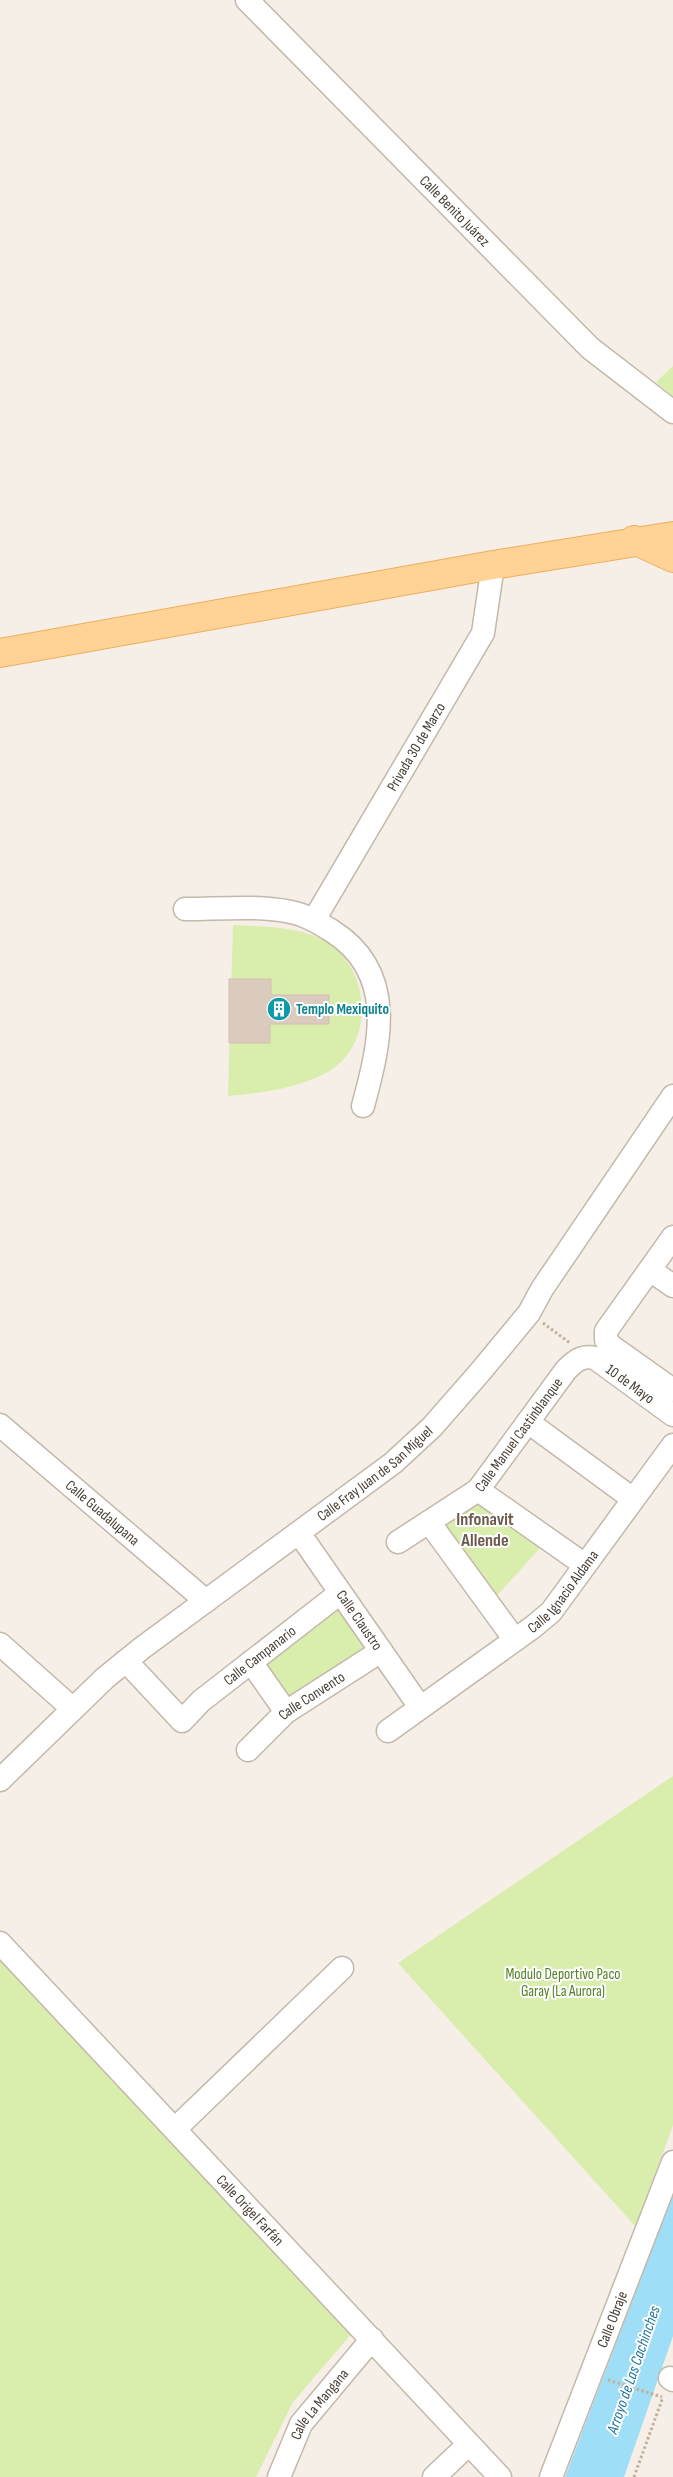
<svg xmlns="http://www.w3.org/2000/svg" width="673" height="2477" font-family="'Sofia Sans Condensed',sans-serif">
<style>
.green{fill:#d9edac}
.water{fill:#9edff7}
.building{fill:#dbcbbe;stroke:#d3bfae}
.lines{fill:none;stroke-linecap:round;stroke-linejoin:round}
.minor-casing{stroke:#c4b8ab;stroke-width:25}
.major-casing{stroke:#efae5b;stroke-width:30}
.path{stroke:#c4af98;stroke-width:3;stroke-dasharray:2.5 2.5;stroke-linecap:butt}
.minor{stroke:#fff;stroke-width:22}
.major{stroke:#ffd296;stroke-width:28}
.labels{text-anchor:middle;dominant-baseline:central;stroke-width:4;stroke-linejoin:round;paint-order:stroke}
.street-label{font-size:15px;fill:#493e35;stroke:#fff}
.culture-label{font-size:15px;font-weight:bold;fill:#0d838f;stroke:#fff;text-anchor:start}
.park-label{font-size:15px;fill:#538022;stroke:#fff}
.water-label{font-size:16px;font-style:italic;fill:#20799c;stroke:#fff}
.quarter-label{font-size:18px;font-weight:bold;fill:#6c5a4b;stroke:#fff}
</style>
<rect width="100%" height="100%" fill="#f5efe7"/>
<path class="green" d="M 673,366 L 673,396 L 656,382 Z
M 233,925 C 264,927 306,926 332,946 C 373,977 373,1050 324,1074 C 294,1089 261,1093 228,1096 Z
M 476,1497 L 540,1548 L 493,1600 L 432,1520 Z
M 339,1599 L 370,1646 L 283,1708 L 254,1659 Z
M 673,1776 L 673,2125 L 636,2227 L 398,1963 Z
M 0,1943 L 359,2325 L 293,2402 L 256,2477 L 0,2477 Z"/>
<path class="water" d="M 673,2194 L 673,2336 L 624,2477 L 565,2477 Z"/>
<path class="building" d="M 229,979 L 271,979 L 271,995 L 329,995 L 329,1024 L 270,1024 L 270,1043 L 229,1043 Z"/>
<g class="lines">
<g class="minor-casing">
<g id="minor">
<path id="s1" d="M 247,0 L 590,348 L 673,412"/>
<path d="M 185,909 C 219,909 257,905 291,912 C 306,915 319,923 332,931 C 398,973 380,1043 363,1106"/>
<path id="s2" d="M 314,920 L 483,633 L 493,565"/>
<path d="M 673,1237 L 606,1331 L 606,1340 L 611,1346 L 673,1390"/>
<path d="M 650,1270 L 673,1286"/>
<path d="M 528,1422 L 633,1499"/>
<path id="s3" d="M 0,1425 L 206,1601"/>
<path d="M 478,1490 L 585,1565"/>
<path d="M 429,1522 L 515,1640"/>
<path id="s4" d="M 299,1533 L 420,1707"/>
<path id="s5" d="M 398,1542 L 478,1490 L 566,1370 C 575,1361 582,1355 595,1358 L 673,1415"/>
<path d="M 0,1644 L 73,1709"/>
<path id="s6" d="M 126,1661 L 182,1721 L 201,1701 L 340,1593"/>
<path d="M 251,1662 L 286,1712"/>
<path id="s7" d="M 388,1731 L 533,1627 L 551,1612 L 673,1445"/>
<path id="s8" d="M 248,1750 L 286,1712 L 381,1651"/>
<path id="s9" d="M 0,1780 L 105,1678 L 142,1648 L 393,1463 L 432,1427 L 481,1371 L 529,1313 L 542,1289 L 673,1096"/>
<path id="s10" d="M 0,1943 L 500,2477"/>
<path d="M 175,2129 L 342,1968"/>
<path d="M 670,2378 L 673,2380"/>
<path id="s11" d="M 279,2477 L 301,2424 L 372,2339"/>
<path d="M 434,2477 L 469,2444"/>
<path id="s12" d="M 551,2477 L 673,2162"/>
</g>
</g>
<g class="major-casing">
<path id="major" d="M 634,540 L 673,558
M 0,653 L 493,565 L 673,536"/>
</g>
<path class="path" d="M 543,1323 L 570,1343
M 608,2380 L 662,2397
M 634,2477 L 663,2397"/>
<use href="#minor" class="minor"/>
<use href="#major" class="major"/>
</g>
<defs>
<g id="building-disc" transform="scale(1.25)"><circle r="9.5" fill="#0f9aa8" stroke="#fff"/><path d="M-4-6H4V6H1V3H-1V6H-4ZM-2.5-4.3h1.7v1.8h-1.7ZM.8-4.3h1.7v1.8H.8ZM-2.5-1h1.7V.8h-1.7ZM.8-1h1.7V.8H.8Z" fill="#fff"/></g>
</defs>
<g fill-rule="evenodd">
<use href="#building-disc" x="279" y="1009"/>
</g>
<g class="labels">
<g class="street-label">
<text stroke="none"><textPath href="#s1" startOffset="296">Calle Benito Juárez</textPath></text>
<text stroke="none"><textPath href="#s2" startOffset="201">Privada 30 de Marzo</textPath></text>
<text stroke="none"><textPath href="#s5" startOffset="321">10 de Mayo</textPath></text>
<text stroke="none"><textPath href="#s5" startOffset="164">Calle Manuel Castinblanque</textPath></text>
<text stroke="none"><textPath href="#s9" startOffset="485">Calle Fray Juan de San Miguel</textPath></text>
<text stroke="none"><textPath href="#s3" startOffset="135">Calle Guadalupana</textPath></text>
<text stroke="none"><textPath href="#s7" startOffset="225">Calle Ignacio Aldama</textPath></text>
<text stroke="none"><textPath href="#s4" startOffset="106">Calle Claustro</textPath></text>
<text stroke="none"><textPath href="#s6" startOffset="184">Calle Campanario</textPath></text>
<text stroke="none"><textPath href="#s8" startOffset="84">Calle Convento</textPath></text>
<text stroke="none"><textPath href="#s10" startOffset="366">Calle Origel Farfán</textPath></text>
<text stroke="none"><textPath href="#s12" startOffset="169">Calle Obraje</textPath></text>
<text stroke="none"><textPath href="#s11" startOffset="84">Calle La Mangana</textPath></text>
</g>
<g class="culture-label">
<text x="296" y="1009">Templo Mexiquito</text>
</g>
<g class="park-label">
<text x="563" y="1974">Modulo Deportivo Paco<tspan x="563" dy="17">Garay (La Aurora)</tspan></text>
</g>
<g class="water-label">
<text transform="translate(634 2370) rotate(-71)">Arroyo de Las Cachinches</text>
</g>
<g class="quarter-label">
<text x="485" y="1519">Infonavit<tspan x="485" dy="21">Allende</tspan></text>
</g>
</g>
</svg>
